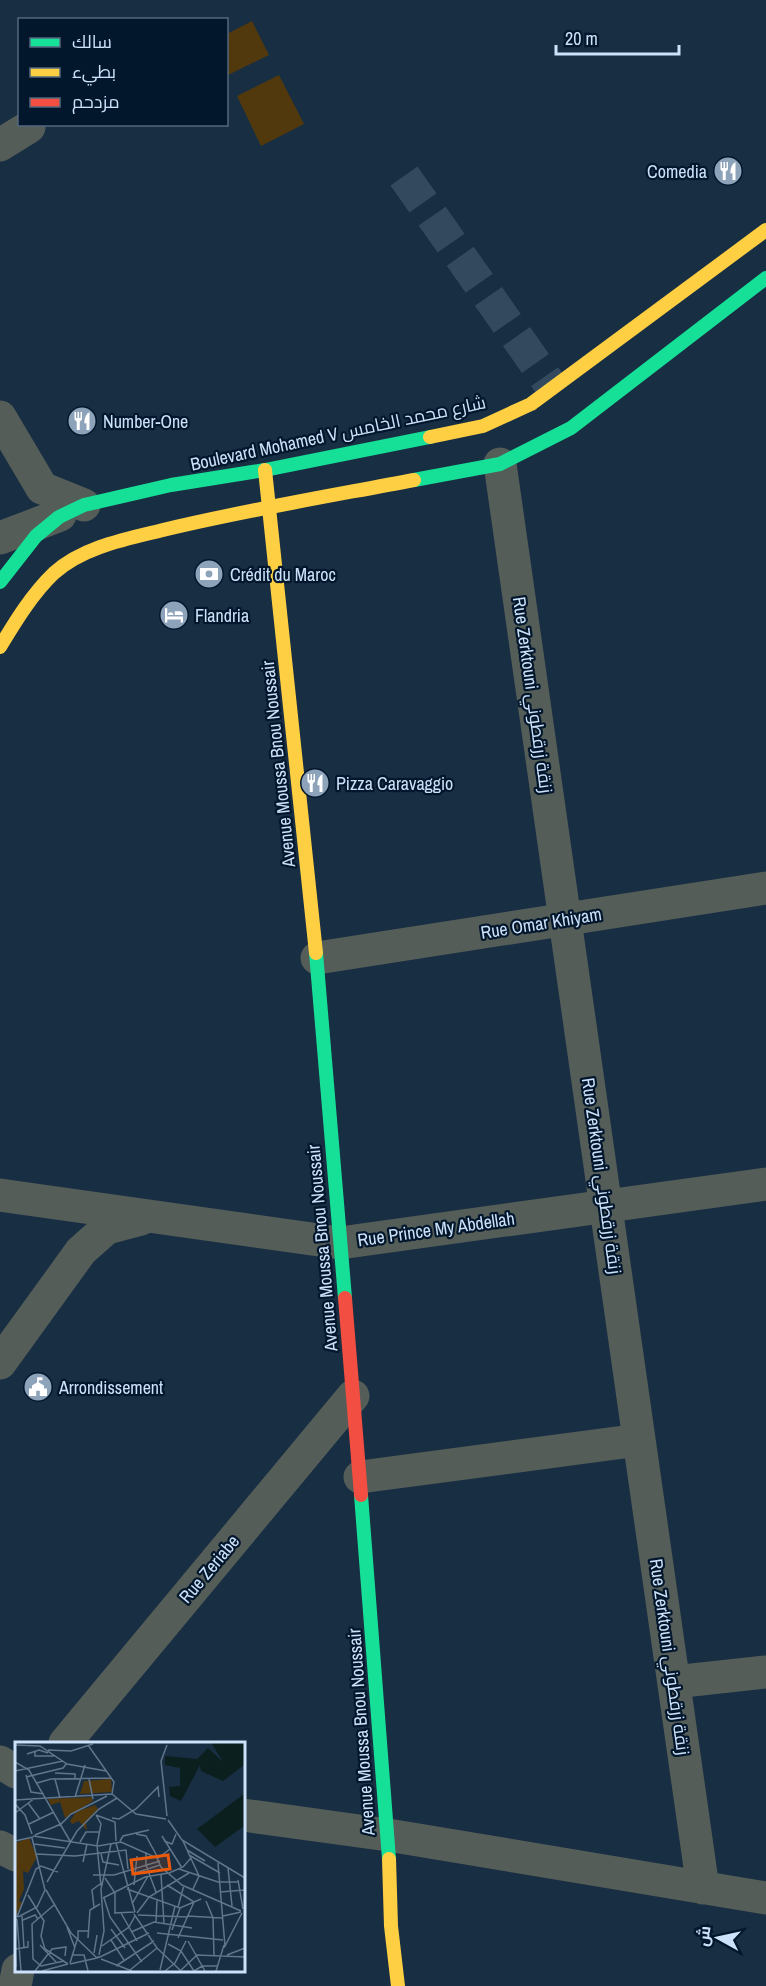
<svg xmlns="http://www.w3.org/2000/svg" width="766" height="1986" font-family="'Archivo Narrow',Cairo,sans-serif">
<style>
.green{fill:#52380d}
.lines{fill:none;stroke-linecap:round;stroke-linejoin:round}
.street-tunnel{stroke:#33495e;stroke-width:33;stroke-dasharray:33 16;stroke-linecap:butt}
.street{stroke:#555d58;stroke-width:33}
.fast{stroke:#16e098;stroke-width:14}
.slow{stroke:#ffcf43;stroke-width:14}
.jam{stroke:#f24e42;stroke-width:14}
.labels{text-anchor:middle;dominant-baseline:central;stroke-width:4.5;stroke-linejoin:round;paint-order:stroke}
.poi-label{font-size:18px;fill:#cce2fa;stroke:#03172c;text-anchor:start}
.street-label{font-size:18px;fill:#cce2fa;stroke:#03172c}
.inset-road{fill:none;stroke:#60768c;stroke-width:1.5}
.view{fill:#e8590c;fill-opacity:0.15;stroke:#e8590c;stroke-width:3}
.inset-edge{fill:none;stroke:#cce2fa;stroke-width:3}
</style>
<rect width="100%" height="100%" fill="#182e42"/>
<path class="green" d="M 252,21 L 269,55 L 228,75 L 227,34 Z
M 279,75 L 304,124 L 261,146 L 237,96 Z"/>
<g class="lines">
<path class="street-tunnel" d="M 404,176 L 554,390"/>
<path class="street" d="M 0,145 L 29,127
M 0,417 L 42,488 L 84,505
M 500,464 L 703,1888
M 0,538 L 60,515
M 317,958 L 766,888
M 0,1195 L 340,1243 L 766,1184
M 0,1363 L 81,1251 L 107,1228 L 141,1219
M 360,1477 L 639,1440
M 674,1682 L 766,1672
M 65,1743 L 353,1396
M 0,1762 L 16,1772
M 243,1815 L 388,1835 L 766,1898
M 0,1847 L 16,1855
M 15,1986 L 18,1970"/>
<path class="fast" d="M 414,480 L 500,464 L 571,428 L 766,278
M 0,582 L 36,536 L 59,517 L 84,505 L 171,485 L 265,470 L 430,437
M 316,953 L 345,1298
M 361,1495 L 389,1859"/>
<path class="slow" d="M 430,437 L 483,426 L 531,404 L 766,230
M 265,470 L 316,953
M 0,647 C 15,622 32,594 54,573 C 83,547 126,539 163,530 C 246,510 330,496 414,480
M 389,1859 L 391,1926 L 398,1986"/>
<path class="jam" d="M 345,1298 L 361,1495"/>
</g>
<defs>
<g id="restaurant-disc" transform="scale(1.5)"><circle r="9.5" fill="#8da3ba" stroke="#03172c"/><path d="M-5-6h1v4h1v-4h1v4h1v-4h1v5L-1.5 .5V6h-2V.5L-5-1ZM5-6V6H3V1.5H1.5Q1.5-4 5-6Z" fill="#fff"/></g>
<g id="bank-disc" transform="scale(1.5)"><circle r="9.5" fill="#8da3ba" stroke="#03172c"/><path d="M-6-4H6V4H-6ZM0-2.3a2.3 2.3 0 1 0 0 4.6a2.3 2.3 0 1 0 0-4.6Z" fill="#fff"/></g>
<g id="hotel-disc" transform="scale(1.5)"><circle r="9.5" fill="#8da3ba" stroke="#03172c"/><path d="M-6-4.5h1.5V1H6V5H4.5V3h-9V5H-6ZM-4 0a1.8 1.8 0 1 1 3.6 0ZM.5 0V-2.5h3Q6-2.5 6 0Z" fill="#fff"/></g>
<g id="civic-disc" transform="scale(1.5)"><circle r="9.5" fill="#8da3ba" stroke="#03172c"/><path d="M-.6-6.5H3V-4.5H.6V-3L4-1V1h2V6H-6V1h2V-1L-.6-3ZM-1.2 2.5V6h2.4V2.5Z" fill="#fff"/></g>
</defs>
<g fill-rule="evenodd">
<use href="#restaurant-disc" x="728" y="171"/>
<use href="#restaurant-disc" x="82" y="421"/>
<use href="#bank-disc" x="209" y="574"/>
<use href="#hotel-disc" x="174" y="615"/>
<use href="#restaurant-disc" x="315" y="783"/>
<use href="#civic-disc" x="38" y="1387"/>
</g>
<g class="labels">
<g class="poi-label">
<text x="707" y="171" text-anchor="end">Comedia</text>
<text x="103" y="421">Number-One</text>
<text x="230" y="574">Crédit du Maroc</text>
<text x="195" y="615">Flandria</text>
<text x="336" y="783">Pizza Caravaggio</text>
<text x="59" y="1387">Arrondissement</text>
</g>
<g class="street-label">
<text transform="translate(338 433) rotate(-12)">Boulevard Mohamed V شارع محمد الخامس</text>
<text transform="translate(533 695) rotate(82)">Rue Zerktouni زنقة زرقطوني</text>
<text transform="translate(278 764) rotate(-96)">Avenue Moussa Bnou Noussair</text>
<text transform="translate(541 923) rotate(-9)">Rue Omar Khiyam</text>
<text transform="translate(602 1176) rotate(82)">Rue Zerktouni زنقة زرقطوني</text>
<text transform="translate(436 1229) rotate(-8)">Rue Prince My Abdellah</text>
<text transform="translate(322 1248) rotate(-95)">Avenue Moussa Bnou Noussair</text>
<text transform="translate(209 1569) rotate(-50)">Rue Zeriabe</text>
<text transform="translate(670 1657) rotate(82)">Rue Zerktouni زنقة زرقطوني</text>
<text transform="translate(361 1732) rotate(-94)">Avenue Moussa Bnou Noussair</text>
</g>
</g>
<g transform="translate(15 1742)">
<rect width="230" height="230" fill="#182e42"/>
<path d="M 96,37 L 97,50 L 65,52 L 69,39 ZM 77,55 L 78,59 L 50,76 L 45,60 L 36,63 L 33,57 ZM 80,63 L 83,67 L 71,81 L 72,89 L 64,79 L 57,82 L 55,79 L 61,70 ZM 14,96 L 22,115 L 13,131 L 8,129 L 9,147 L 4,159 L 8,161 L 1,173 L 0,101 Z" fill="#52380d"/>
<path d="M 196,0 L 229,0 L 229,23 L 208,39 L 186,29 L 185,23 L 166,59 L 155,54 L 154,45 L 165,44 L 165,26 L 150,23 L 150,14 L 182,17 L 193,6 L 208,20 ZM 229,52 L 229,84 L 200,105 L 182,87 Z" fill="#0b1f1f"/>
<path class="inset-road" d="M 0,3 L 25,4 L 52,22 L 91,29M 73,3 L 99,40 L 97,52M 33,8 L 56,9 L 78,2M 20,9 L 20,14 L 39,14M 12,12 L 24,8 L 33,11M 0,20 L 14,28 L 55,99M 0,29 L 48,19M 40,31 L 60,32 L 60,37M 11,33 L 16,50 L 29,52M 11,35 L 48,26 L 52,21M 40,37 L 45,56M 74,37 L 78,57M 22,41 L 36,37 L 96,36M 60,55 L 70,23M 0,58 L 97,52 L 121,72 L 151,77M 13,61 L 25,77M 0,62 L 10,73 L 17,92M 0,71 L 20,56M 81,73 L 86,82 L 82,103 L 86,144M 81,73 L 100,80 L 101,99M 152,74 L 146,19 L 152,3M 97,76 L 104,77 L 121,67 L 143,45 L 144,55M 153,78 L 167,98 L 230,136M 14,82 L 39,70M 121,92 L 131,94 L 143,116 L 155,107M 20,93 L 46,82 L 56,72 L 92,54M 18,94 L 83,104 L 106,100 L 142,116 L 146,125 L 167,143 L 226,169M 147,94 L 167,126M 0,99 L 18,95M 105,99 L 108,94 L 134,88M 149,99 L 157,102 L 161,92M 168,99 L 184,134 L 178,147M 65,100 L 71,90 L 85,90M 101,101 L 120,170M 19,102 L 50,106M 172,108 L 190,119M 131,110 L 131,123 L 141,150M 22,112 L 60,114 L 111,108 L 113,127M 86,112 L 88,120 L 104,123M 174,113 L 205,131M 68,120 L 72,102M 203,121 L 210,204 L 227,171M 213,126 L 217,164M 164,127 L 203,140 L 223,140M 120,131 L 145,123M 154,131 L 168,125 L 176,116M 146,132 L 149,182M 78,133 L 99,133 L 145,119M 90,136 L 100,151 L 100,171M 223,138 L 228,167M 32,140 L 62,89 L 84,67 L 102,56M 119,143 L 122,114M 152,143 L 179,160M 112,147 L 165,166 L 186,157M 31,148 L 56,191 L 82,216 L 85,215 L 82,215M 205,150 L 230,148M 13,153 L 29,179 L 26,194 L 30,207 L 53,222M 88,156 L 130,135 L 153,131M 89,156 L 95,175 L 127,220M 191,159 L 198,176 L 199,214M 117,162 L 133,134M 39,163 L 17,182 L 18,217 L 26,224 L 49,219M 79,165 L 77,148 L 85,142M 163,165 L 169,143M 99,171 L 120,170M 106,171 L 122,199M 122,171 L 134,155 L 174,131M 119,172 L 142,206 L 166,229M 123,173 L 172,175M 7,174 L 9,206M 172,174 L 207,176M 208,174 L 226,170M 2,175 L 21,127 L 26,124 L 43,130M 3,175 L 22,165 L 30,148 L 17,96M 2,177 L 6,229M 8,178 L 20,173 L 23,177M 141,180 L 142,158M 52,185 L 60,206M 96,187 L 110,206M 157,188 L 165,166M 116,190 L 139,180 L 177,186M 142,191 L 208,198M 73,196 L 75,168 L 85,162M 163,196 L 179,160M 63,197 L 63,189 L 73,189M 96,198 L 109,218M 173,199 L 190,229M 153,202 L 166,209 L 179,229M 25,203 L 41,220M 87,204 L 114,185 L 120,174M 0,206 L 1,225M 0,207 L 13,205 L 13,199M 79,211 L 82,193M 58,213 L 69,213 L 73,229M 84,213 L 89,189 L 86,147 L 96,102M 212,213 L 230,206M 85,215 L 134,191M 86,217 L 117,229M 55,221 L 62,198M 55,222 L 82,216M 101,224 L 139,199M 115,228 L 142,206M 145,228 L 160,164M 20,229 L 37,207 L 51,205 L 50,214M 27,229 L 53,222M 150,229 L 160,221 L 171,199M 165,229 L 182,213 L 230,215M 179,229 L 187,224 L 202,224M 201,229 L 209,203"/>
<path class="view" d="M 153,113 L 155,127 L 118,132 L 116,118 Z"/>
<rect width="230" height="230" class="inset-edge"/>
</g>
<rect x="18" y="18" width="210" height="108" fill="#03172c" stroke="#53687e" stroke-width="1.5"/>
<rect x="30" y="38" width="30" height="9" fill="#16e098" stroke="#53687e" stroke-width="1.5"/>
<text x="72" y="48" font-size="18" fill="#cce2fa">سالك</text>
<rect x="30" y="68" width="30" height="9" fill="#ffcf43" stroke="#53687e" stroke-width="1.5"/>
<text x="72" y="78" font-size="18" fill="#cce2fa">بطيء</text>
<rect x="30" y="98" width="30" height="9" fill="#f24e42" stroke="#53687e" stroke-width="1.5"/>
<text x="72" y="108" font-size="18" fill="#cce2fa">مزدحم</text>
<g transform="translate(718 1938) rotate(278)" stroke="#03172c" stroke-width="4.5" paint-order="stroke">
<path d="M0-4.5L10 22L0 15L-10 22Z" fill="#cce2fa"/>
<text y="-9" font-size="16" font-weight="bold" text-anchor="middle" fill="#cce2fa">ش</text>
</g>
<path d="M556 45v9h123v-9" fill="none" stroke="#cce2fa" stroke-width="3"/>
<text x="565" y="45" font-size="18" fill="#cce2fa" stroke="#03172c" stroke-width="4.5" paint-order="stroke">20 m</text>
</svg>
